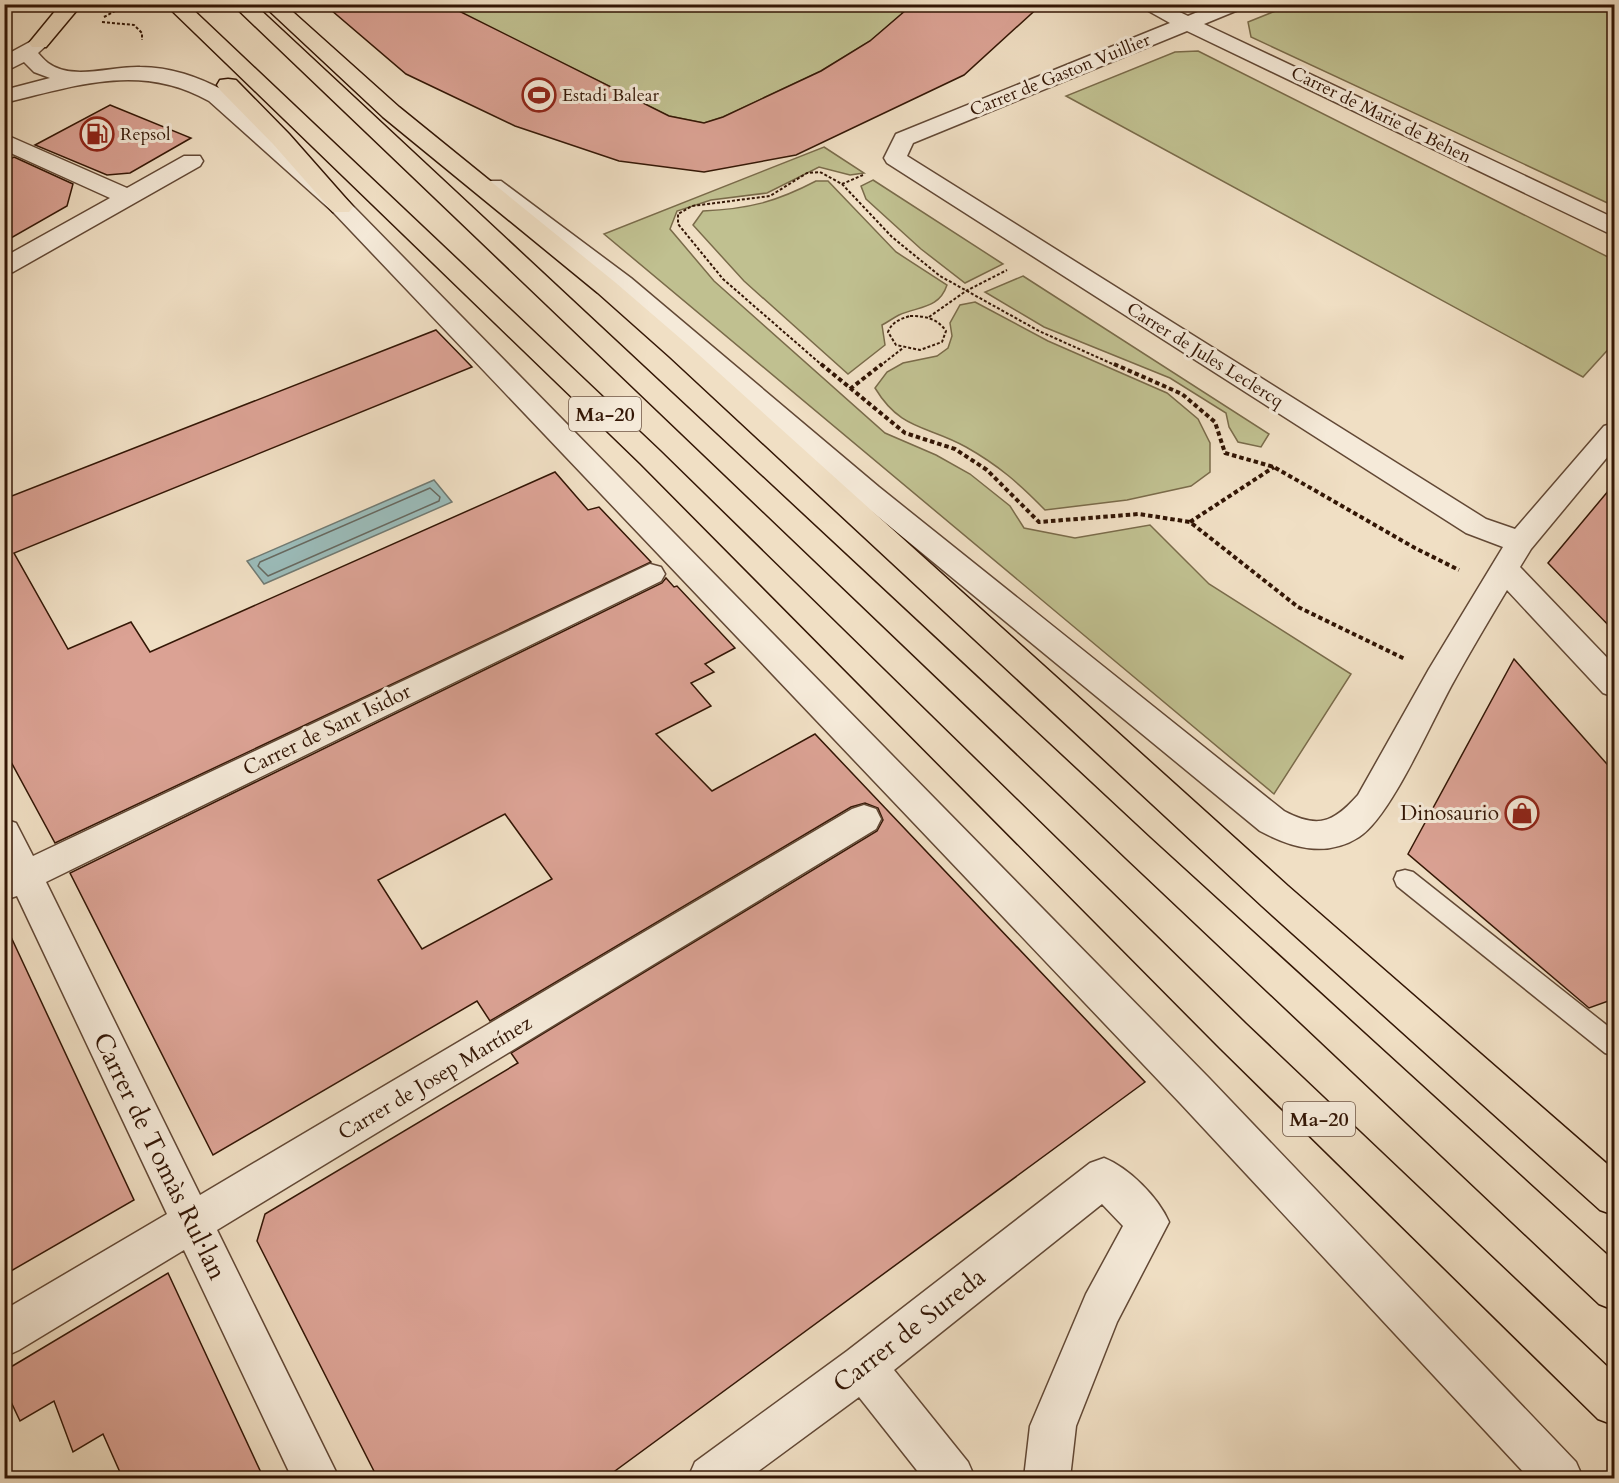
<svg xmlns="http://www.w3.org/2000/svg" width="1619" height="1483" font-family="Cardo,serif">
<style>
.green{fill:#c0c090;stroke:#7a6b4a;stroke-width:1.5}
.water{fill:#9bbcba;stroke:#717a72;stroke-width:1.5}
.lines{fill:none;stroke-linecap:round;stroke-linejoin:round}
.shore{stroke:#676960;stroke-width:1.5}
.building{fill:#dba294;stroke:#331605;stroke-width:1.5;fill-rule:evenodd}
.service-casing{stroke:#624835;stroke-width:3}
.minor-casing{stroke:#624835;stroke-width:3}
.primary-casing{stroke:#331605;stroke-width:3}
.motorway-casing{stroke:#331605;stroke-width:3}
.path-far1{stroke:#331605;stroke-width:2;stroke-dasharray:3 2;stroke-linecap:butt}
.path{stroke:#331605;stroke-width:4;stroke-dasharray:4.5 3;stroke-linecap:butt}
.service{fill:#f5ead9;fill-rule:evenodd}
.minor{fill:#f5ead9;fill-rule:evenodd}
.primary{fill:#f0dfc4;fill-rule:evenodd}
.motorway{fill:#f0dfc4;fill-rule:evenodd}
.labels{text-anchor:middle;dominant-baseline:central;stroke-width:6;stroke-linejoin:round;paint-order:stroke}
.far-street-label{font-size:18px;fill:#331605;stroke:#f5ead9}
.far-poi-label{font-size:18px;fill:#331605;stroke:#f5ead9;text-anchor:start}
.shield{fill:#f5ead9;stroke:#6d5645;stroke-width:1.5}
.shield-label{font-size:20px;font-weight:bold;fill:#331605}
.street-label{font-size:21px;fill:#331605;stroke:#f5ead9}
.poi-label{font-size:21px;fill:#331605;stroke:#f5ead9;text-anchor:end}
.near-street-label{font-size:26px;fill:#331605;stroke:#f5ead9}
</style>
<rect width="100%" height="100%" fill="#f0dfc4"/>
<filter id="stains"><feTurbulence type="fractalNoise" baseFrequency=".00333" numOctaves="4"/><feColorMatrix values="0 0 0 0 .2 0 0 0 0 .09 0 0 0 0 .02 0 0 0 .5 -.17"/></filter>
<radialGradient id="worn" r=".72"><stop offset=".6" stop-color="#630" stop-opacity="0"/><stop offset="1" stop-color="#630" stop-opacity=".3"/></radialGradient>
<path class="green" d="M 901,4 L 902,14 L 870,41 L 821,71 L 723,117 L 704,123 L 669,116 L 445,5 Z
M 1293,4 L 1614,5 L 1614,206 L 1251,37 L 1248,22 Z
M 1198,51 L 1614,260 L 1614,343 L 1583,377 L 1066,96 L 1175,52 Z
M 824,147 L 864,173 L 850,175 L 819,167 L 767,193 L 711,200 L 677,211 L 670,229 L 714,281 L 885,433 L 936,455 L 970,474 L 1010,506 L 1024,528 L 1075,538 L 1150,525 L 1209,584 L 1351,674 L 1274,794 L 604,234 Z
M 873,180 L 1003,264 L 965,283 L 921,249 L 866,199 L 861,186 Z
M 816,181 L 828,181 L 896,252 L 947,285 C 939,309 919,306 899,315 C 893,318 888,322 882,325 L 885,345 L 848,374 L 744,281 L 693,225 L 703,211 C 748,209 776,202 816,181 Z
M 1023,276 L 1269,434 L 1261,447 L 1238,442 L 1229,427 L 1226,413 L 1170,378 L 1044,327 L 985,292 Z
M 975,302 L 1048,341 L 1167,393 L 1198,419 L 1210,443 L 1210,472 L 1191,486 L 1127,500 L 1045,510 C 1020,484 998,465 966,447 C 927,425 901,431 875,388 L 887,372 L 903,363 L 937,356 L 948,348 L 952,336 L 950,323 L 960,305 Z"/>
<path class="water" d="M 434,480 L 452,502 L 264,584 L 247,561 Z"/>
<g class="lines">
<path class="shore" d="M 430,488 L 440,497 L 439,501 L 268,576 L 258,566 L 260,562 Z"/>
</g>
<path class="building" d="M 324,4 L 445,4 L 669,116 L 704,123 L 723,117 L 821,71 L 870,41 L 913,4 L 1042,4 L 964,75 L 796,155 L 704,172 L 619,161 L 515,126 L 406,74 Z
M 110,105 L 191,138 L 130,173 L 107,175 L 35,145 Z
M 14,157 L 73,184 L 67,206 L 4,242 L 4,162 Z
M 436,330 L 472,367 L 14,553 L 68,649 L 131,622 L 150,652 L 555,472 L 588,510 L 599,507 L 651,562 L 55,843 L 4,749 L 4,499 Z
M 1614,484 L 1614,631 L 1548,563 Z
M 666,578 L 674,587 L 677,586 L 735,648 L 705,664 L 714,672 L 691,683 L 711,706 L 656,734 L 712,791 L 815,734 L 1145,1082 L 604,1479 L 378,1479 L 257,1241 L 265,1214 L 518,1063 L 511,1053 L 877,831 L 883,820 L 878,808 L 865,803 L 851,807 L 490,1021 L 477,1001 L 213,1155 L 70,873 L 662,583 ZM 505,814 L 552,879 L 422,949 L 378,880 Z
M 1514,659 L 1614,772 L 1614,999 L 1589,1008 L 1408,854 Z
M 4,922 L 134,1200 L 4,1275 Z
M 168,1273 L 264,1479 L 123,1479 L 103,1434 L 73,1452 L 54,1401 L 20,1421 L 4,1387 L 4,1371 Z"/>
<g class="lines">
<g class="service-casing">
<path id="service" d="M 1405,870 L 1413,872 L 1614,1031 L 1614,1056 L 1605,1053 L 1397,886 L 1394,879 L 1397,872 Z"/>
</g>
<g class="minor-casing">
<path id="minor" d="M 1136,4 L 1163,4 L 1188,16 L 1217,4 L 1246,4 L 1243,8 L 1204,24 L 1614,218 L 1614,234 L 1606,232 L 1187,31 L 913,143 L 907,156 L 1486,519 L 1515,529 L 1604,426 L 1614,423 L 1614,449 L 1531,549 L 1520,567 L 1614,665 L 1614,697 L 1603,693 L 1507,590 C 1489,620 1471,650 1454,681 C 1433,718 1391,817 1359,837 C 1326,858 1292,848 1260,831 L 859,501 L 613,288 L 481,186 L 485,181 L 501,181 L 631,278 L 879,487 L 1284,811 C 1318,829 1333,823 1358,795 L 1429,669 L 1503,547 L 1466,533 L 887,163 L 884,158 L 896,134 L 1170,23 Z
M 39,37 L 46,39 L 49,43 L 38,53 C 41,56 44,60 48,63 C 72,81 112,66 140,67 C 171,67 198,77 225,91 L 349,202 L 1209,1078 L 1576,1462 L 1583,1478 L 1529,1478 L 1181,1104 L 333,212 L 209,101 C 140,62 76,86 4,103 L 4,90 L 50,78 L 34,72 L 24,62 L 4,72 L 4,56 Z
M 4,134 L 127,188 L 184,156 L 200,156 L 203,161 L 200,166 L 13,272 L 4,274 L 4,257 L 110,198 L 4,150 Z
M 650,564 L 661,567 L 665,574 L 661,581 L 46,882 L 200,1195 L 852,809 L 864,805 L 876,809 L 881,819 L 876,829 L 217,1230 L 339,1478 L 292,1478 L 184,1250 L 19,1350 L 4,1357 L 4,1310 L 167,1214 L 17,896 L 4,900 L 4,819 L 16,823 L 33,856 Z
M 1104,1158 C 1129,1168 1158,1197 1169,1222 L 1117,1322 L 1076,1426 L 1070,1478 L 1024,1478 L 1030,1426 L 1086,1294 L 1123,1226 L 1102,1204 L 894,1370 L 968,1462 L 975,1478 L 923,1478 L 859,1397 L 749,1478 L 688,1478 L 695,1462 L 847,1351 L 1090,1163 Z"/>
</g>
<g class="primary-casing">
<path id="primary" d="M 262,4 L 284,4 L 399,107 L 616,283 L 688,345 L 1288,886 L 1614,1170 L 1614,1215 L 1600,1210 L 1262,906 L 670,357 L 598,293 L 383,117 Z"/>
</g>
<g class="motorway-casing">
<path id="motorway" d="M 61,4 L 82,4 L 46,47 L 32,47 L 29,43 Z
M 165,4 L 187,4 L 660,451 L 1246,1024 L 1614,1373 L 1614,1425 L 1598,1419 L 1220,1048 L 640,463 Z
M 232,4 L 254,4 L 1150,838 L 1614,1261 L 1614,1310 L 1599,1304 L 1126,858 Z
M 228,79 L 236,80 L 289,134 L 349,202 L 353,207 L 349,212 L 333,212 L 273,144 L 220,90 L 217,85 L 220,80 Z"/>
</g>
<path class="path-far1" d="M 104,17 L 128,4
M 102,22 L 134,25 L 142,33 L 142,40
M 842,184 L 892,237 L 940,276 L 1039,331 L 1117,366
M 910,316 C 925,316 937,318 946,331 L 942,342 L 920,350 L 896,345 L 888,332 C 892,322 900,319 910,316 Z
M 929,317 L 966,291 L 1007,270
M 823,366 L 723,279 L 678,224 L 678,214 L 692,206 L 770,196 L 807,173 L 820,172 L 842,184 L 863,175
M 880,366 L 903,348"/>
<path class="path" d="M 821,364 L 905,433 L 955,449 L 987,470 L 1039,522 L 1139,514 L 1190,522 L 1298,607 L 1405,659
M 1114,364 L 1182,394 L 1215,422 L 1225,453 L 1274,467 L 1415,548 L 1459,570
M 850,389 L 882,364
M 1190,522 L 1274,467"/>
<use href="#service" class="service"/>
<use href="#minor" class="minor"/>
<use href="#primary" class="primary"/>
<use href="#motorway" class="motorway"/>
</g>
<defs>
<g id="stadium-ring" transform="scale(1.725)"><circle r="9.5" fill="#f5ead9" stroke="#8f2418" stroke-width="1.5"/><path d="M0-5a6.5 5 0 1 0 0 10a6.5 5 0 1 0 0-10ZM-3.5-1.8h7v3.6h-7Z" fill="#8f2418"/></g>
<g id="fuel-ring" transform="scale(1.725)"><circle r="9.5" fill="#f5ead9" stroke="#8f2418" stroke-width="1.5"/><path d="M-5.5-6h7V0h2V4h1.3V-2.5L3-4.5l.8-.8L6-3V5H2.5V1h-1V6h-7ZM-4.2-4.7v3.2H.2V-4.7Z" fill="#8f2418"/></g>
<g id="shop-ring" transform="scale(1.725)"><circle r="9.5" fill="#f5ead9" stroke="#8f2418" stroke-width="1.5"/><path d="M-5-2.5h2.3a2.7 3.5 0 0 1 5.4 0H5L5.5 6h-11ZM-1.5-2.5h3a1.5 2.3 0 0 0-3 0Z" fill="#8f2418"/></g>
</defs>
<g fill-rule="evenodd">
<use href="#stadium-ring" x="539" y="95"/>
<use href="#fuel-ring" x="97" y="134"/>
<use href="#shop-ring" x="1522" y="813"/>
</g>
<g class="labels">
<g class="far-street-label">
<text transform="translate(1060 75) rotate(-22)">Carrer de Gaston Vuillier</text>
<text transform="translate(1381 115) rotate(26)">Carrer de Marie de Behen</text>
<text transform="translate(1205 355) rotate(32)">Carrer de Jules Leclercq</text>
</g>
<g class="far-poi-label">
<text x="562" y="95">Estadi Balear</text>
<text x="120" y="134">Repsol</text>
</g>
<g class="shield">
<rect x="569" y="397" width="72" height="34" rx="4.5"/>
<rect x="1283" y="1102" width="72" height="34" rx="4.5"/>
</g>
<g class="shield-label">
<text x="605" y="414">Ma-20</text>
<text x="1319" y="1119">Ma-20</text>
</g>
<g class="street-label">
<text transform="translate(327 730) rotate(-26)">Carrer de Sant Isidor</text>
<text transform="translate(435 1078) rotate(-31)">Carrer de Josep Martínez</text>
</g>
<g class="poi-label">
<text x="1499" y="813">Dinosaurio</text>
</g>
<g class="near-street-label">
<text transform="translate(160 1156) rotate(64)">Carrer de Tomàs Rul·lan</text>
<text transform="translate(909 1330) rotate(-38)">Carrer de Sureda</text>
</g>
</g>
<rect width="1619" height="1483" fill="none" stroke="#f0dfc4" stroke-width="24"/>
<rect x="6" y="6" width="1607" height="1471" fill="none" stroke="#331605" stroke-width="3"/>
<rect x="12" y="12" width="1595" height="1459" fill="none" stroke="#331605" stroke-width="1.5"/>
<rect width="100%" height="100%" filter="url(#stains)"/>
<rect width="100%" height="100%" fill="url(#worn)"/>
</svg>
